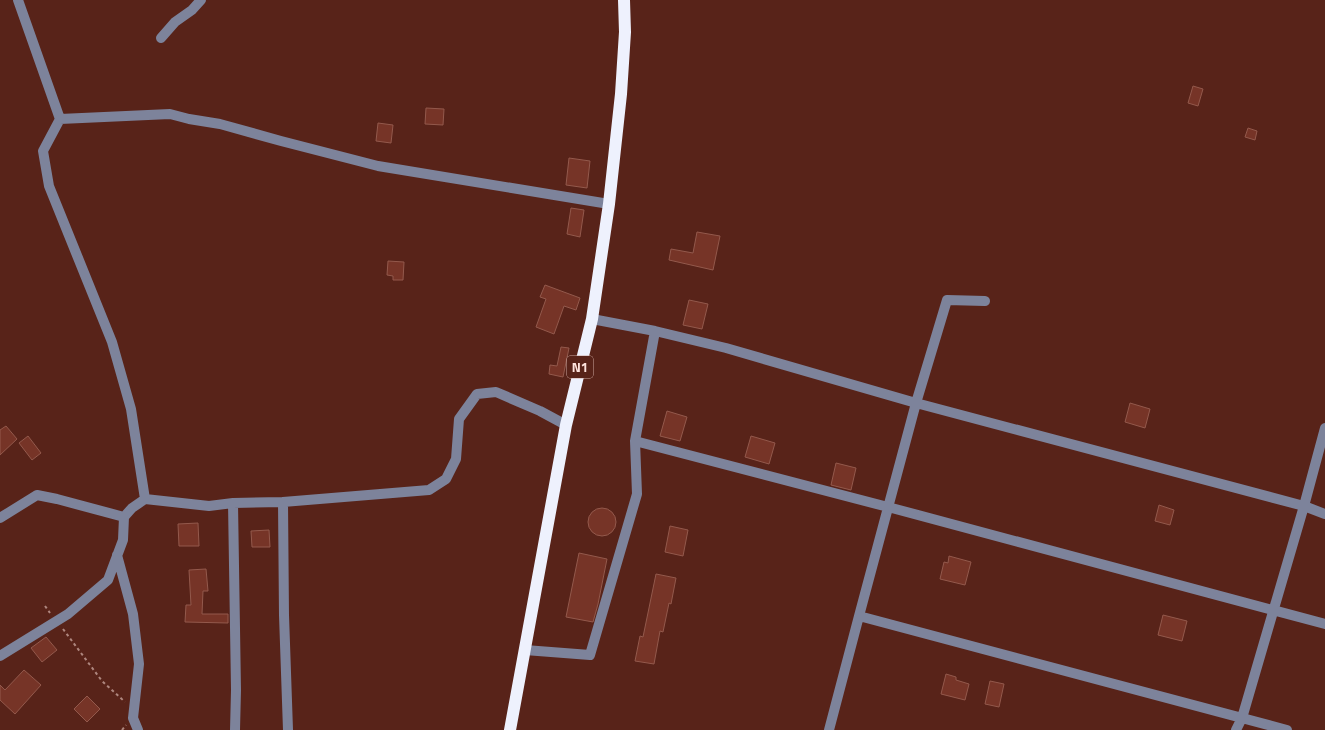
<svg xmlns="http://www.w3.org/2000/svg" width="1325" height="730" font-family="'Titillium Web',sans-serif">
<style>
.building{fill:#763427;stroke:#93594c}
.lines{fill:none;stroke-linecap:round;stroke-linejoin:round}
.path{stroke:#ae867e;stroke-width:2;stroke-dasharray:3 3;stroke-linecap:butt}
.minor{stroke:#7d839b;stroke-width:10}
.highway{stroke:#eef1fd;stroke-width:12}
.labels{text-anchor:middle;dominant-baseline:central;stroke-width:3;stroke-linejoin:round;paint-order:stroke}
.shield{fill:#582319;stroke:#cda9a2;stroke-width:1}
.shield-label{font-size:13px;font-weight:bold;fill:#ffe3dd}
</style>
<rect width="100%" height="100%" fill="#582319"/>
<path class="building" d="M 1193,86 L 1203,89 L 1198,106 L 1188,103 Z
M 426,108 L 444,109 L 443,125 L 425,124 Z
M 378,123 L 393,125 L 391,143 L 376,141 Z
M 1248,128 L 1257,131 L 1255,140 L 1245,137 Z
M 569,158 L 590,161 L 587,188 L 566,185 Z
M 571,208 L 584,210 L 580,237 L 567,234 Z
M 697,232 L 720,236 L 713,270 L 669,260 L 671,249 L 693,253 Z
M 388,261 L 404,262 L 403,280 L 393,280 L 393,276 L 387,275 Z
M 545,285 L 580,298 L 576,310 L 564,306 L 554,334 L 536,327 L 546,299 L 540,297 Z
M 689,300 L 708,304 L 702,329 L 683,325 Z
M 561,347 L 569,348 L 563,377 L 549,374 L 550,365 L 557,366 Z
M 1130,403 L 1150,409 L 1145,428 L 1125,422 Z
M 667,411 L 687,417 L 680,441 L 660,436 Z
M 6,426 L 17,439 L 0,455 L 0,430 Z
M 28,436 L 41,453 L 32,460 L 19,443 Z
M 751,436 L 775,443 L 769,464 L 745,457 Z
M 836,463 L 856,468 L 851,490 L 831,485 Z
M 1159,505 L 1174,510 L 1170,525 L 1155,521 Z
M588 522a14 14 0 1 1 28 0a14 14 0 1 1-28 0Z
M 198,523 L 199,546 L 179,546 L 178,524 Z
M 670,526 L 688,530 L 683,556 L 665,552 Z
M 269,530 L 270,547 L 252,547 L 251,531 Z
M 579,553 L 607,559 L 598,604 L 593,622 L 566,617 Z
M 949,556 L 971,562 L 965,585 L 940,579 L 944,562 L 948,563 Z
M 206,569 L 208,591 L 203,591 L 202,614 L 228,614 L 228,623 L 185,622 L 186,605 L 191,605 L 189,570 Z
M 656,574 L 676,578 L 671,604 L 669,603 L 663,632 L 660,631 L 654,664 L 635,661 L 640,636 L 643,637 Z
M 1163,615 L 1187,621 L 1182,641 L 1158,635 Z
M 46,637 L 57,650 L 42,662 L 31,648 Z
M 24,670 L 41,685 L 15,714 L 0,700 L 0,685 L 5,690 Z
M 946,674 L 956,677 L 956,680 L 969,684 L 965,700 L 941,694 Z
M 990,681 L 1004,684 L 999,707 L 985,704 Z
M 87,696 L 100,709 L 87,722 L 74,709 Z"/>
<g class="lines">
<path class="path" d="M 45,606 L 50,613
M 63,629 L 102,681 L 125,702
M 122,730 L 126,725"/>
<path class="minor" d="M 18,0 L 60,119 L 43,151 L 49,186 L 112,342 L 131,409 L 145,499
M 161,38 L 175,22 L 192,10 L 201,0
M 60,119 L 170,114 L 189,119 L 220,124 L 281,141 L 378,166 L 609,204
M 985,301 L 947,300 L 916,403 L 859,616 L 1287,730
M 592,319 L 655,331 L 726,348 L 916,403 L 1304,506 L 1325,514
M 635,441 L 888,507 L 1325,624
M 233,503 L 236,690 L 235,730
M 0,518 L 37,495 L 57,499 L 124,517 L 132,508 L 145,499 L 209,506 L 233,503 L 283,502
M 117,555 L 133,614 L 139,664 L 133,718 L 138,730
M 525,650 L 590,655 L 637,494 L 635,441 L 655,331
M 0,656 L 68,614 L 108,580 L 123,540 L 124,517
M 288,730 L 284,615 L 283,502 L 429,490 L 446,479 L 456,459 L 459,419 L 477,394 L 496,392 L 540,411 L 566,425
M 829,730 L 859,616
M 1236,730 L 1242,718 L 1304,506 L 1325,428"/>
<path class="highway" d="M 510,730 L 566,425 L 592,319 L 609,204 L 621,94 L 625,32 L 624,0"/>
</g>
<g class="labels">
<rect class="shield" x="567" y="356" width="26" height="22" rx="3"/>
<g class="shield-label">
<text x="580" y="367">N1</text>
</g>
</g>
</svg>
